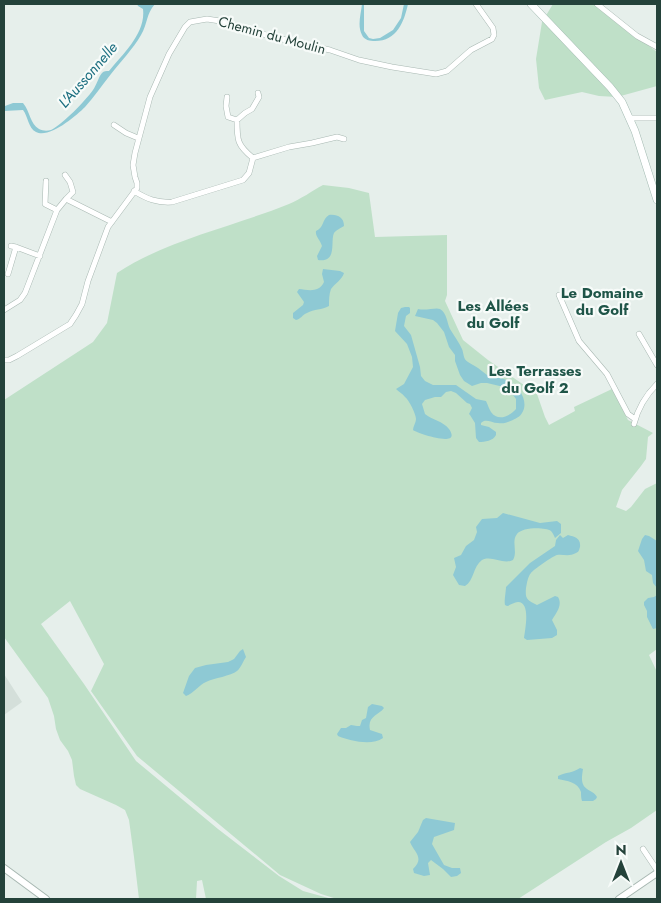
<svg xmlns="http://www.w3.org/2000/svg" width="661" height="903" font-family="Jost,sans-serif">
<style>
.built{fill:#d4dfda}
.green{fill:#bfe0c8}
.water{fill:#8ec9d4}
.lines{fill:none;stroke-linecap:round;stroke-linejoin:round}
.minor-casing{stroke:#a8b8b2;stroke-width:6}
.tertiary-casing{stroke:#a8b8b2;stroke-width:8}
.secondary-casing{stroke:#a4bbb3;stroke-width:8}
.minor{stroke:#fff;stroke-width:5}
.tertiary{stroke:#fff;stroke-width:6}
.secondary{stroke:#fff;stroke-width:7}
.labels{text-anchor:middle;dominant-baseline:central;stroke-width:4.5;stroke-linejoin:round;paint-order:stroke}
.street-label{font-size:14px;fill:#24423a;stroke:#f7fbf9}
.water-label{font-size:15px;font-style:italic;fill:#1c6f80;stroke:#f7fbf9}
.neighbourhood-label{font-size:15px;font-weight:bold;fill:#1f5548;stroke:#f7fbf9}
</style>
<rect width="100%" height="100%" fill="#e6efeb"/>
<path class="built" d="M 4,674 L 22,702 L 4,715 Z"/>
<path class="green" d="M 553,4 L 594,4 L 657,52 L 657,86 L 617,97 L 599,96 L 582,92 L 545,100 L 539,88 L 536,59 L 542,22 Z
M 323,185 L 349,188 L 369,193 L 375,237 L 447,235 L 447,295 L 445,301 L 463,340 L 488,360 L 537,394 L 545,417 L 549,425 L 575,411 L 574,407 L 612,389 L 628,420 L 653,433 L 648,437 L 646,459 L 641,466 L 622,490 L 616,507 L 626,511 L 631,507 L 645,489 L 657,483 L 657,649 L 649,655 L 657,672 L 657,810 L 631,828 L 606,842 L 518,899 L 337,899 L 321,894 L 280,875 L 137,756 L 91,691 L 104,664 L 70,601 L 41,624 L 84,684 L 136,761 L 218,829 L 279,876 L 303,891 L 332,899 L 206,899 L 202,880 L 197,881 L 196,899 L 139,899 L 134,857 L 129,820 L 125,810 L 116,805 L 80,789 L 76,785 L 74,776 L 72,760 L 68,751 L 60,740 L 56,729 L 54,716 L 48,698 L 4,637 L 4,400 L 93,342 L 107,323 L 117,273 C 169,239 232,227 289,204 C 301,199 312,191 323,185 Z"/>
<path class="water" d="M 137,4 L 155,4 C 146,14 148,23 141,35 C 133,49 121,61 111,74 C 102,85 94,97 85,107 C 76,116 49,139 36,132 C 28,128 28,116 23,110 L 4,111 L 5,106 L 13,103 L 23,103 C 30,111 30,124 39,129 C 43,131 47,131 51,130 C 63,124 85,101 93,90 C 96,86 99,76 102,73 C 104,71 106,71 109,71 C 123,54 146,33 143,9 L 138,6 Z
M 362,4 L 364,4 L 364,31 L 369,38 L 373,39 L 380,38 L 393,30 L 401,18 L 404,4 L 408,4 C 404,22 397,41 375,41 C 370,41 364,40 362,35 C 357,25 361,14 362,4 Z
M 329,215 C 337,214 344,217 344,226 C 341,228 336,230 334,233 C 330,241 338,263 318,260 L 317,256 L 322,246 C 320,240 315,236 316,231 C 324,228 322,219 329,215 Z
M 323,269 L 340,271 L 344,273 C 342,280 335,283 331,289 C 329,294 329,300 329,306 C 322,310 314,309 307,313 C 302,315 301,319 296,320 L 293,318 L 293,313 L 303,305 L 304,302 L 297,292 L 299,289 C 308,290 319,293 324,282 L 322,274 Z
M 405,307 L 409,307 L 410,308 L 410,313 L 406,316 L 404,326 L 411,335 L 420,367 L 421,376 L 425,381 L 433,385 L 456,385 L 476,399 L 486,401 C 488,405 489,409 491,412 C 498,422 510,416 516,409 L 516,399 L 508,388 L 487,383 L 481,383 L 472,386 L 464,381 L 460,375 L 455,361 L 455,355 L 449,347 L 444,332 L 437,323 L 433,320 L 415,316 L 418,309 C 426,311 436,307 440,309 C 447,313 447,323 450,329 C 454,336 459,342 462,349 C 464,354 463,359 468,362 C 471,364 475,366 478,368 C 481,370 484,373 487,375 C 494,377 502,378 509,381 C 520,387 529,402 522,413 C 520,417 516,418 513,420 C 508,422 504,424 498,423 C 491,423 486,418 481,423 L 481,425 L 489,427 L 496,432 L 496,435 C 493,441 485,442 479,442 L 476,438 L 475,423 L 470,415 L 469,414 L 472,408 L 470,404 L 467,403 L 456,393 L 451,391 L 446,392 L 441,397 L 435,397 L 425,400 L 422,404 L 425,414 C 432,420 443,421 449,429 C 463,449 417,433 413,430 C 413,426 416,423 416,419 C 416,414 409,400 405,397 C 402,393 399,392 396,389 L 404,384 L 413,367 L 412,357 L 407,344 L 395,331 L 398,313 L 401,308 Z
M 503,513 L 540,523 L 557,521 L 561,524 L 561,533 L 555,538 C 554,536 553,533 551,531 C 545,527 522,527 517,534 C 511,541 518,552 513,560 C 503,565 492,555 482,560 C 473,566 474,581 465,586 L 459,585 L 453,575 L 456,567 L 454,558 L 461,555 L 466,546 L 474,540 L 477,532 L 476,527 L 482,519 L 497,518 Z
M 560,535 L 563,538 L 568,535 C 575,537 581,538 580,547 C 579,550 579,552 576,553 C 569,557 563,554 557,555 C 553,556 533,570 531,573 C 528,576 527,583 526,588 C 525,599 527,600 537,605 L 555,596 L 558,597 C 563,605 556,613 552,620 L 557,630 L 557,635 L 552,638 L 527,640 L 524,638 C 525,630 531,602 518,602 C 514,602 511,605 507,606 L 505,605 C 504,602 506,591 506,587 L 530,563 L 555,546 L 556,540 Z
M 645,535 L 649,536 L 657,541 L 657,588 L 653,583 L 652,575 L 646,571 L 644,560 L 638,551 L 642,539 Z
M 657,595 L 657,628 L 653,629 L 647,617 L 647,611 L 644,605 L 644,602 L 648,598 L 654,597 Z
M 243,649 L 246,657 C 243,661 241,668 237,671 C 231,676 214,678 206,682 C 199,685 194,693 186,696 L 183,693 L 189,676 L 195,668 L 206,665 L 228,662 L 234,659 L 240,651 Z
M 372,704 L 382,706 L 384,708 C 378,716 367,716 370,730 L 382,734 L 383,738 C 372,746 350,741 338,736 L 337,734 L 341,728 L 346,728 L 351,725 L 357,726 L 360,726 L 362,720 L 366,718 L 368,707 Z
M 580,768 L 583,769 C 582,776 580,784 587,789 C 591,792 594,792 597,797 L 596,799 L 593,801 L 582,801 C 581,798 581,795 581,792 C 578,782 567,781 558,779 L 558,776 C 566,772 573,773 580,768 Z
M 426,818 L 455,823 L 454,830 L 434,837 L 432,844 L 444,865 L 452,868 L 460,868 L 461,873 L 457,876 L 451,877 L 443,869 L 431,860 L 428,863 L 430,875 L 424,876 L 414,873 L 413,869 C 425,858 414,852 410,842 L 418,832 L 423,820 Z"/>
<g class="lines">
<g class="minor-casing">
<path id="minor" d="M 597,4 L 637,36 L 657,47
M 227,97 L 226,106 L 228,117 L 237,120
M 630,118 L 657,118
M 114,125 L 126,133 L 138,138
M 253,158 C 237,145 237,140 237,120 L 245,113 L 252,109 L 259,97 L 258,93
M 65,175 L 70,182 L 73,192 L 66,199
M 46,181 L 45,204 L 57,210
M 134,191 C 147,199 157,203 172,202 L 243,180 L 249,173 L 253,158 L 289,147 L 312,143 L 337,137 L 344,139
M 16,247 L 40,256
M 8,274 L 16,247 L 11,246
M 559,295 L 579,341 L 607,374 L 628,414 L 635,419
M 4,310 L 20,300 L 25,293 L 57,210 L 66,199 L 112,222
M 639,334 L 657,365
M 4,360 L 9,360 L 17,356 L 70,324 L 76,315 L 82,304 L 88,281 L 108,227 L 137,188 L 137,183 L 135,177 L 133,165 L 135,153 L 150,97 L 169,54 L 185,27 L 190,22 L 207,19 L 220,21 L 273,37 L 330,50 L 359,60 L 392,67 L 436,74 L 447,71 L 471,50 L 492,39 L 494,35 L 493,28 L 476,4
M 634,424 C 638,408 645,396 657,384
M 643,849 L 657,870"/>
</g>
<g class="tertiary-casing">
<path id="tertiary" d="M 4,868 L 46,899
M 619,899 L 657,873"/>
</g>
<g class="secondary-casing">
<path id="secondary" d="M 531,4 L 610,87 L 622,102 L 635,131 L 657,200"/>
</g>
<use href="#minor" class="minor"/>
<use href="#tertiary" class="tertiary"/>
<use href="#secondary" class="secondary"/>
</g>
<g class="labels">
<g class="street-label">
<text transform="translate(272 35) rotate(15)">Chemin du Moulin</text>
</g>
<g class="water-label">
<text transform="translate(88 75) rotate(-49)">L'Aussonnelle</text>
</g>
<g class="neighbourhood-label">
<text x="602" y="293">Le Domaine<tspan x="602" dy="17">du Golf</tspan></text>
<text x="493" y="306">Les Allées<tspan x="493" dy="17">du Golf</tspan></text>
<text x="535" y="371">Les Terrasses<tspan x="535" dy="17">du Golf 2</tspan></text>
</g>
</g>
<rect width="661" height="903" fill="none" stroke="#24423a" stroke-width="10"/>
<g transform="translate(621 863)" stroke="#f7fbf9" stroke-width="4" paint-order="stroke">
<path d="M0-4L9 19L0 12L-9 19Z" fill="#24423a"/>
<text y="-8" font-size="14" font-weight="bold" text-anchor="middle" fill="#24423a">N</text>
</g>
</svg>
